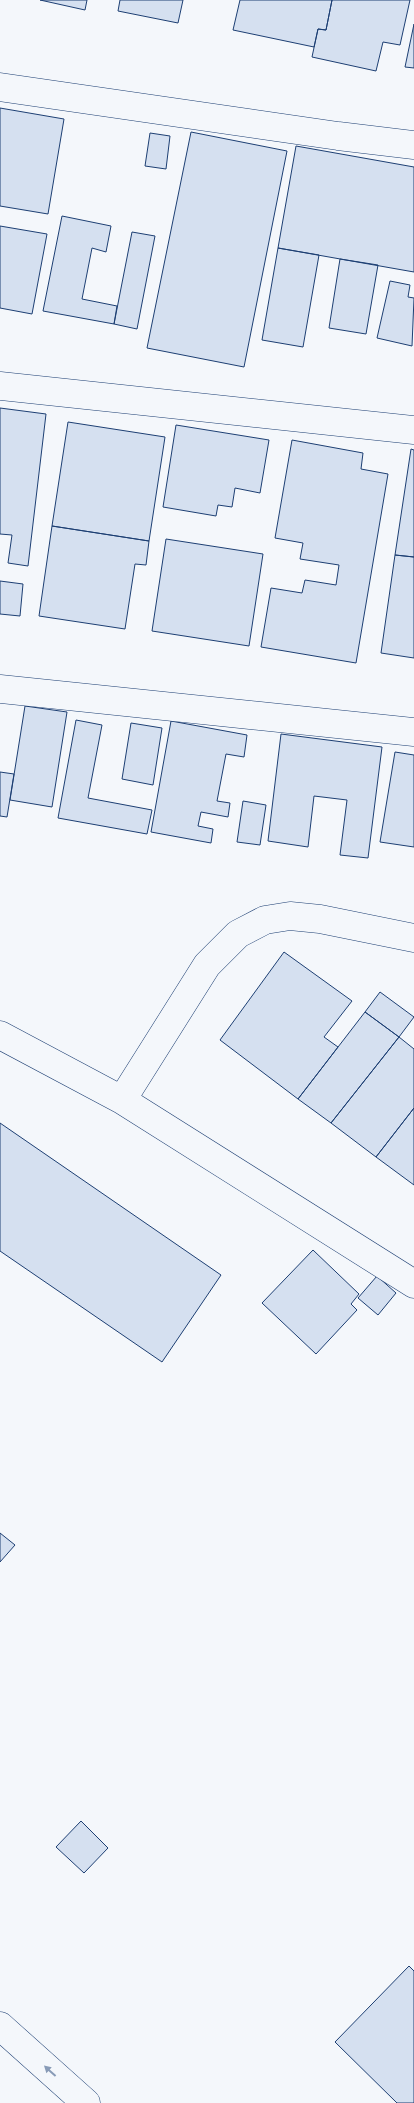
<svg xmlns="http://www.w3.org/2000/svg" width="414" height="2103" font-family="'Public Sans',sans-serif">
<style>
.building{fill:#d5e0f0;stroke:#1d3f73}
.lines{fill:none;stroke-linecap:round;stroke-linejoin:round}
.street-casing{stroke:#1d3f73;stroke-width:29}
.secondary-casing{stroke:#1d3f73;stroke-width:29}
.primary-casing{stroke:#1d3f73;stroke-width:29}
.street{stroke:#f4f7fb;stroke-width:28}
.secondary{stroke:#f4f7fb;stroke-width:28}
.primary{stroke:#f4f7fb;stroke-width:28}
.oneway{fill:#889bb7}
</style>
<rect width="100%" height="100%" fill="#f4f7fb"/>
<path class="building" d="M 40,0 L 87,0 L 85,10 Z
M 120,0 L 183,0 L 178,23 L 118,11 Z
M 240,0 L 332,0 L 326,30 L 318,29 L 314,47 L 233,30 Z
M 332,0 L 410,0 L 400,45 L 383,42 L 376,71 L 312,57 L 318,29 L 326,30 Z
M 414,24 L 414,68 L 405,67 Z
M 0,108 L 64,119 L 48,214 L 0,206 Z
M 191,132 L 287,151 L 244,367 L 147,348 Z
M 150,133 L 170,136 L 166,169 L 145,166 Z
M 296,146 L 414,167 L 414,272 L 278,248 Z
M 62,216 L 111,226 L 106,252 L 92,248 L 82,299 L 117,306 L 114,324 L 43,311 Z
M 0,226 L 47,234 L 32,314 L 0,308 Z
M 132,232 L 155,236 L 137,329 L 114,324 Z
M 278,248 L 319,255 L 303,347 L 262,340 Z
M 340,259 L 378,265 L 366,334 L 329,328 Z
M 390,281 L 410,285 L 408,297 L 414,298 L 412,346 L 377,338 Z
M 0,408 L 46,414 L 28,566 L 8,563 L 12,535 L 0,534 Z
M 68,422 L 165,437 L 149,541 L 52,526 Z
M 176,425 L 269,440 L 260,493 L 235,488 L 232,507 L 218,505 L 216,516 L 163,507 Z
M 292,440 L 363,453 L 361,469 L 388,474 L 356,663 L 261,647 L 271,588 L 302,593 L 305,580 L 336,585 L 339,565 L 300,559 L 303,543 L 275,538 Z
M 411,449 L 414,450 L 414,557 L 395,555 Z
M 52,526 L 149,541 L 146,565 L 135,564 L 125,629 L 39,616 Z
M 166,539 L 263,554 L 249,646 L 152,631 Z
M 395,555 L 414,557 L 414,658 L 381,653 Z
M 0,581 L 23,584 L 20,616 L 0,614 Z
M 25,706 L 67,712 L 52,807 L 10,800 Z
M 76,720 L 102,725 L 88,798 L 152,810 L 147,834 L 58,818 Z
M 171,721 L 247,735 L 244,757 L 226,754 L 217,801 L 230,803 L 228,817 L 201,812 L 198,826 L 213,829 L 211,843 L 151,832 Z
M 131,723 L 162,728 L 153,785 L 122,779 Z
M 281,734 L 382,747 L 368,858 L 340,855 L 347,800 L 314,796 L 308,847 L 268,841 Z
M 395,752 L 414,755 L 414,847 L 380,842 Z
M 0,772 L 14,774 L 7,817 L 0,816 Z
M 243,801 L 266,805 L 260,845 L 237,842 Z
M 284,952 L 352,1001 L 324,1037 L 338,1047 L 298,1099 L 220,1040 Z
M 380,992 L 414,1017 L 399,1037 L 365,1012 Z
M 365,1012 L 399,1037 L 331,1123 L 298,1099 Z
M 399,1037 L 414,1049 L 414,1108 L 376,1157 L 331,1123 Z
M 414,1108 L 414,1185 L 376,1157 Z
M 0,1123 L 221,1275 L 162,1362 L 0,1251 Z
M 313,1250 L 359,1294 L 351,1304 L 357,1310 L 316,1354 L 262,1303 Z
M 377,1276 L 396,1293 L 378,1315 L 358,1298 Z
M 0,1533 L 15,1545 L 0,1562 Z
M 81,1821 L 108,1848 L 84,1873 L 56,1847 Z
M 409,1966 L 414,1971 L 414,2103 L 397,2103 L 335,2042 Z"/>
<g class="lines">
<g class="street-casing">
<path id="street" d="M 0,689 L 414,732
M 0,1035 L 122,1100 L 414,1284
M 122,1100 L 207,965 L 238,934 L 265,920 L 290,916 L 320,919 L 414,938"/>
</g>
<g class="secondary-casing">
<path id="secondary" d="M 0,87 L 338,136 L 414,145
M 0,386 L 414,430"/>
</g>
<g class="primary-casing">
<path id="primary" d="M 0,2026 L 86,2103"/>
</g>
<use href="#street" class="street"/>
<use href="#secondary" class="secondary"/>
<use href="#primary" class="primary"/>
</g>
<defs><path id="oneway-solid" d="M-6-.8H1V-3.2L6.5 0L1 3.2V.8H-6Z" transform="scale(1.25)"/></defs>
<use class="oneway" href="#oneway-solid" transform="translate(50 2071) rotate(-138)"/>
</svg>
